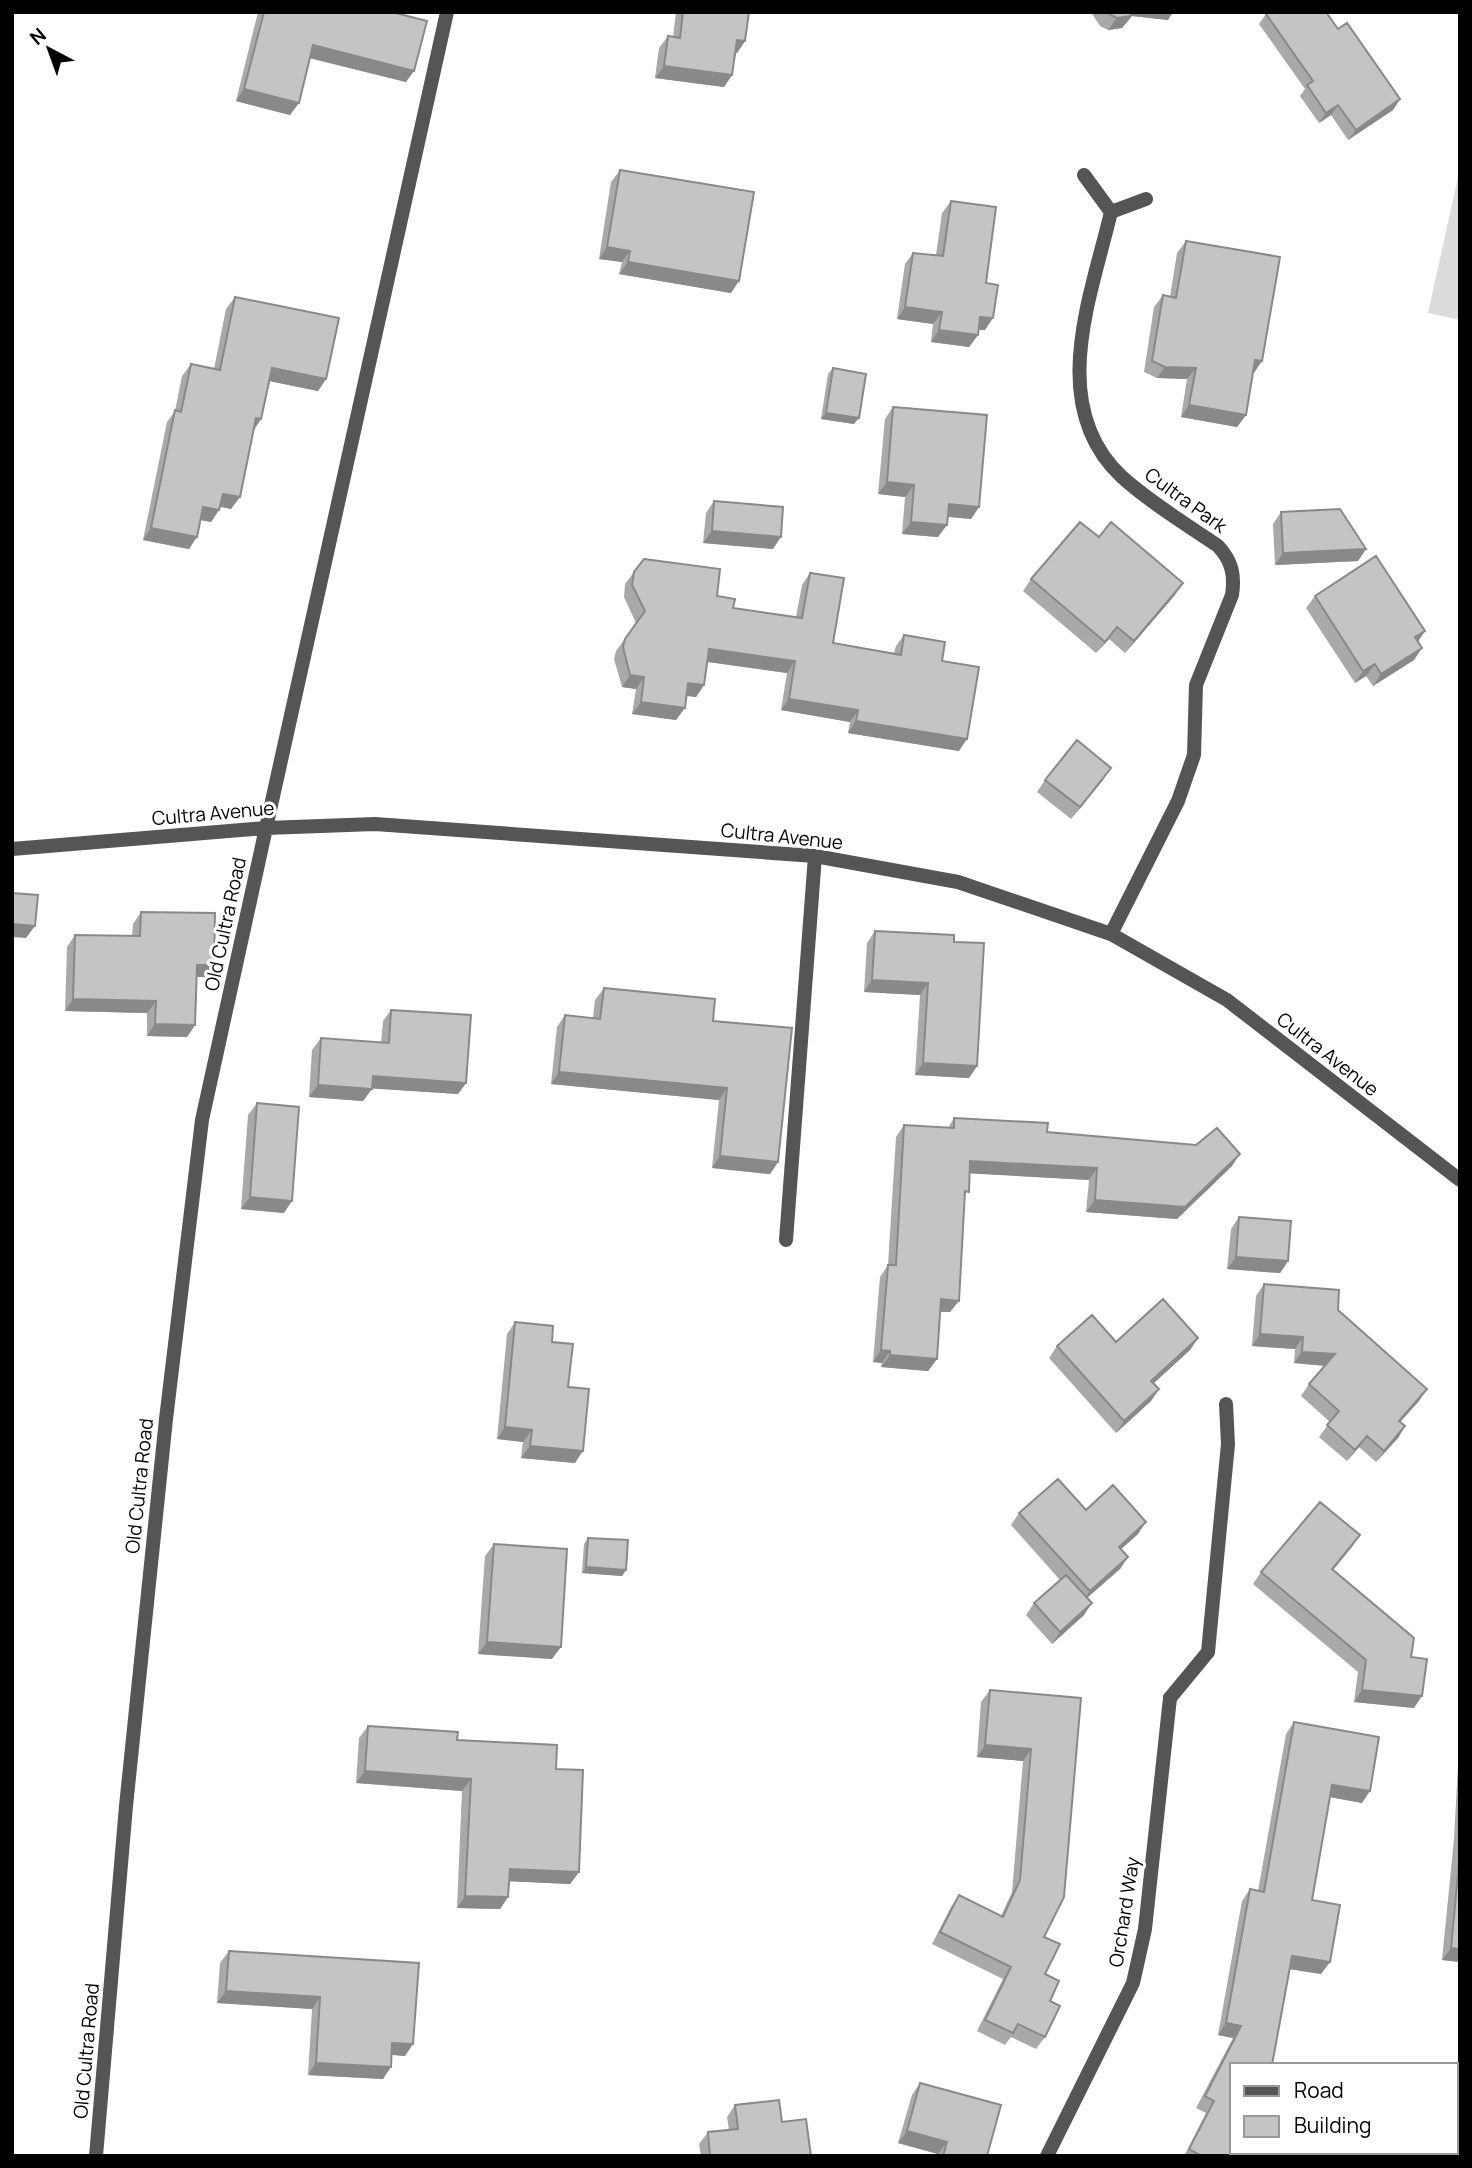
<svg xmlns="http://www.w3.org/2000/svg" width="1472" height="2168" font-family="Manrope,sans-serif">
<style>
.green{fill:#dcdcdc}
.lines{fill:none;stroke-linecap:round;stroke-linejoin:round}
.lane{stroke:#555;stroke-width:14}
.street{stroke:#555;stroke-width:14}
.wall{fill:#a9a9a9}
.shaded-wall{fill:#898989}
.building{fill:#c4c4c4;stroke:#898989;stroke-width:2}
.labels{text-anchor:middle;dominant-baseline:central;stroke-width:6;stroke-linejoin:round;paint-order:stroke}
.street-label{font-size:19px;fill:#000;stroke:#fff}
</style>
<rect width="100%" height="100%" fill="#fff"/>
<path class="green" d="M 1458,177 L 1460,177 L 1460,320 L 1428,313 Z"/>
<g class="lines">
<path class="lane" d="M 266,828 L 447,12
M 786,1240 L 815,856
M 1170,1698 L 1208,1652 L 1228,1444 L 1226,1404"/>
<path class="street" d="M 1084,175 L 1111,212 L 1146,199
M 12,849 L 266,828 L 375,824 L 815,856 L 958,882 L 1111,934 L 1227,1000 L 1460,1180
M 1111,934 L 1178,801 L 1194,755 L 1196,685 L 1232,595 C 1235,575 1232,561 1218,546 C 1186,524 1151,503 1122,477 C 1046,406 1091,297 1111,212
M 96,2156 L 126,1806 L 166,1419 L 202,1120 L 266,828
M 1047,2156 L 1133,1983 L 1145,1929 L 1170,1698"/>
</g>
<path class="wall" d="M 258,12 L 392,12 L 406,82 L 310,58 L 290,115 L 236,101 Z
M 676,12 L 749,12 L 745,41 L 737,53 L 735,53 L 732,75 L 724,87 L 655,78 L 659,48 L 668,36 L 673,37 Z
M 1091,12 L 1173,12 L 1168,20 L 1132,16 L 1122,28 L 1108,30 L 1100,26 Z
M 1266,14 L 1338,29 L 1400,99 L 1393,110 L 1348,140 L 1331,115 L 1319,123 L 1300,96 L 1305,89 L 1259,24 Z
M 620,170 L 731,293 L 619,274 L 622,262 L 599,259 L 611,182 Z
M 951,201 L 986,283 L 985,330 L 978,330 L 978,335 L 969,347 L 931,342 L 933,324 L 897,319 L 905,264 L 913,253 L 936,255 L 942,213 Z
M 1186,241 L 1254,373 L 1253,373 L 1246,415 L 1237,427 L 1181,417 L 1187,379 L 1157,378 L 1144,372 L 1154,307 L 1163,295 L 1170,297 L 1177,253 Z
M 235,297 L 326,379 L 318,391 L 270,381 L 261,419 L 254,430 L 231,509 L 220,507 L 219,510 L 211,522 L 201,520 L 189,549 L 143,540 L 167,422 L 175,411 L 182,376 L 191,364 L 214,369 L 226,309 Z
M 833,368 L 854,424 L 821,419 L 828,374 Z
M 893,407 L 979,507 L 971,519 L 948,517 L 938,537 L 902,534 L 905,497 L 878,494 L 885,419 Z
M 714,501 L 773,549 L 703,543 L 706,513 Z
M 1281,512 L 1366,549 L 1358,561 L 1275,565 L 1273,524 Z
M 1099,537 L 1175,595 L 1125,653 L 1109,639 L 1096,653 L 1023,591 L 1031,579 Z
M 634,572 L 717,596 L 733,608 L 796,617 L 802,585 L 810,573 L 833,643 L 894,653 L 896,646 L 904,635 L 942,661 L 959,751 L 848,733 L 850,722 L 781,710 L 787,673 L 708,662 L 704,685 L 696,697 L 687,696 L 676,720 L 632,714 L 636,689 L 622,687 L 614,659 L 616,651 L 636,623 L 624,597 L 625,584 Z
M 1315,596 L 1425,631 L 1418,641 L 1414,660 L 1373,686 L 1366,676 L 1355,683 L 1306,608 Z
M 1045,780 L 1103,780 L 1071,819 L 1037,792 Z
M 141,912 L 214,965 L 205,977 L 196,977 L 195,1025 L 187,1037 L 147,1036 L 147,1013 L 65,1011 L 67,947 L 75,935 L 132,936 L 133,924 Z
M 875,931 L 954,942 L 977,1066 L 969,1078 L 915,1075 L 920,995 L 864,992 L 867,943 Z
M 604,988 L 713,1021 L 778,1162 L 770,1174 L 712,1168 L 719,1100 L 551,1084 L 557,1027 L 565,1015 L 593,1018 L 595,1000 Z
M 391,1010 L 466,1083 L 458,1094 L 372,1088 L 363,1101 L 309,1097 L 312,1050 L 321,1038 L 381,1043 L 383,1021 Z
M 257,1103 L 284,1213 L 241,1209 L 248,1115 Z
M 954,1118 L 1047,1132 L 1232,1166 L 1177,1219 L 1086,1212 L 1089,1180 L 970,1173 L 965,1197 L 950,1312 L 940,1312 L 937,1359 L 928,1371 L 881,1367 L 882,1363 L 873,1362 L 880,1277 L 888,1265 L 896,1137 L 904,1125 L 948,1128 Z
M 1239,1217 L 1288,1261 L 1280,1273 L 1227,1269 L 1231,1229 Z
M 1264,1284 L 1338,1310 L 1419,1401 L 1400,1422 L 1405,1426 L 1398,1438 L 1376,1462 L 1359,1447 L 1347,1461 L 1319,1437 L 1330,1422 L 1301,1396 L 1309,1384 L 1325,1366 L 1294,1363 L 1295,1349 L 1252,1346 L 1256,1296 Z
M 515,1322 L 552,1342 L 568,1387 L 575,1463 L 521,1458 L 523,1442 L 497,1439 L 507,1334 Z
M 1198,1338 L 1190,1350 L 1154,1383 L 1159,1389 L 1151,1401 L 1116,1433 L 1049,1358 L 1057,1346 L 1116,1342 Z
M 1086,1510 L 1138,1534 L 1121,1549 L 1128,1557 L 1120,1569 L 1087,1598 L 1084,1615 L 1052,1644 L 1026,1615 L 1034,1603 L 1060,1580 L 1011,1525 L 1019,1513 Z
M 1360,1535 L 1333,1570 L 1411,1657 L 1414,1708 L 1354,1702 L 1358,1672 L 1253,1584 L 1261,1572 Z
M 588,1538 L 626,1570 L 622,1576 L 582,1573 L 584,1544 Z
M 494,1544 L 552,1659 L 478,1654 L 485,1556 Z
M 990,1690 L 1081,1698 L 1044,1937 L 1045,1974 L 1050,2001 L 1045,2037 L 1036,2049 L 1011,2037 L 1005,2045 L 977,2031 L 1003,1979 L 932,1944 L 951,1907 L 959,1895 L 1001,1916 L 1012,1892 L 1023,1761 L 977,1757 L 981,1702 Z
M 1294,1722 L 1362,1803 L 1330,1797 L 1312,1900 L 1321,1974 L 1289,1969 L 1232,2152 L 1292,2156 L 1184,2156 L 1206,2113 L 1196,2108 L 1233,2038 L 1218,2035 L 1242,1901 L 1250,1889 L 1258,1891 L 1286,1734 Z
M 368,1726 L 457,1740 L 556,1769 L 579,1872 L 570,1884 L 509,1881 L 508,1897 L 500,1909 L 457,1908 L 462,1791 L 356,1783 L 359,1738 Z
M 1460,1762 L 1460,1962 L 1442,1960 L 1454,1839 L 1458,1765 Z
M 229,1951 L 419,1963 L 405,2056 L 392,2055 L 383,2079 L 308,2075 L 312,2009 L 217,2003 L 220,1963 Z
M 920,2083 L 987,2156 L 938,2156 L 938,2154 L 898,2143 L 912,2095 Z
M 735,2105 L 811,2156 L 701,2156 L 699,2144 L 708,2132 L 729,2130 L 727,2117 Z"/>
<path class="shaded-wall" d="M 1133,12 L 1173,12 L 1168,20 L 1132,16 L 1122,28 L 1108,30 L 1117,18 Z
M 737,40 L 745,41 L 737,53 L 728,52 Z
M 313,45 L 414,71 L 406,82 L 305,57 Z
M 664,66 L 732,75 L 724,87 L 655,78 Z
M 244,89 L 299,103 L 290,115 L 236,101 Z
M 1400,99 L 1393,110 L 1348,140 L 1356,130 Z
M 1338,105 L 1331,115 L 1319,123 L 1326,113 Z
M 607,247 L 630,251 L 622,262 L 599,259 Z
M 628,262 L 739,281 L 731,293 L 619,274 Z
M 905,307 L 942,312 L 933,324 L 897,319 Z
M 980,317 L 993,318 L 985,330 L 972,329 Z
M 939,330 L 978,335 L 969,347 L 931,342 Z
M 1255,360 L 1262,361 L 1254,373 L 1246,372 Z
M 1165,367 L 1196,368 L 1187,379 L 1157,378 Z
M 272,368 L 326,379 L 318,391 L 264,380 Z
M 1189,405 L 1246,415 L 1237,427 L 1181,417 Z
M 826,413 L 859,418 L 854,424 L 821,419 Z
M 256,418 L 261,419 L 253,431 Z
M 887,482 L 914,485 L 905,497 L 878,494 Z
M 223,494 L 240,497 L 231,509 L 215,505 Z
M 949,504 L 979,507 L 971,519 L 941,516 Z
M 203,507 L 219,510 L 211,522 L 195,519 Z
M 911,522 L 947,525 L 938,537 L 902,534 Z
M 151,528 L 197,537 L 189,549 L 143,540 Z
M 712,531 L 781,537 L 773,549 L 703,543 Z
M 1366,549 L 1358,561 L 1275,565 L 1283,553 Z
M 1183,583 L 1175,595 L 1125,653 L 1134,641 Z
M 1117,627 L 1109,639 L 1096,653 L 1105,642 Z
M 1425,631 L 1417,643 L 1415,637 Z
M 1422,648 L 1414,660 L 1373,686 L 1381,674 Z
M 709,649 L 795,661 L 787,673 L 701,661 Z
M 1375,664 L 1366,676 L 1355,683 L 1363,671 Z
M 630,675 L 644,677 L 636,689 L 622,687 Z
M 688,683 L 704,685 L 696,697 L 680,695 Z
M 789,699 L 858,710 L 850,722 L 781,710 Z
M 641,702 L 685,708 L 676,720 L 632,714 Z
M 856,721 L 967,739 L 959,751 L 848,733 Z
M 1111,768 L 1103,780 L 1071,819 L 1080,807 Z
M 12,924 L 35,926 L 26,938 L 12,937 Z
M 197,965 L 214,965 L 205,977 L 188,977 Z
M 872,980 L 928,983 L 920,995 L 864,992 Z
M 73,999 L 156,1001 L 147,1013 L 65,1011 Z
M 155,1024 L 195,1025 L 187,1037 L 147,1036 Z
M 923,1063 L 977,1066 L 969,1078 L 915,1075 Z
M 559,1072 L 727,1088 L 719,1100 L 551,1084 Z
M 373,1076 L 466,1083 L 458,1094 L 364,1088 Z
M 318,1085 L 372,1089 L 363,1101 L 309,1097 Z
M 1240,1154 L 1232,1166 L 1177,1219 L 1086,1212 L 1095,1200 Z
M 720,1156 L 778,1162 L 770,1174 L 712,1168 Z
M 970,1161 L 1097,1168 L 1089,1180 L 962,1173 Z
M 250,1197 L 292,1201 L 284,1213 L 241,1209 Z
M 1236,1257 L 1288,1261 L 1280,1273 L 1227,1269 Z
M 941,1299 L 959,1301 L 950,1312 L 932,1311 Z
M 1260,1334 L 1303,1337 L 1295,1349 L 1252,1346 Z
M 1198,1338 L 1190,1350 L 1143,1393 L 1151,1381 Z
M 881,1350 L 890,1351 L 882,1363 L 873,1362 Z
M 1302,1352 L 1335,1354 L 1327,1366 L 1294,1363 Z
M 890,1355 L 937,1359 L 928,1371 L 881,1367 Z
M 1159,1389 L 1151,1401 L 1116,1433 L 1124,1421 Z
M 1427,1389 L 1419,1401 L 1391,1432 L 1399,1421 Z
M 1405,1426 L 1398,1438 L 1376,1462 L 1384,1451 Z
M 505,1427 L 532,1430 L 523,1442 L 497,1439 Z
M 1367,1436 L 1359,1447 L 1347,1461 L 1355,1450 Z
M 530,1446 L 583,1451 L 575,1463 L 521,1458 Z
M 1146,1522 L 1138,1534 L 1110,1559 L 1119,1547 Z
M 1360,1535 L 1352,1547 L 1324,1581 L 1332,1569 Z
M 1128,1557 L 1120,1569 L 1081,1603 L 1090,1591 Z
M 586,1567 L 626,1570 L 622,1576 L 582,1573 Z
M 1092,1603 L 1084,1615 L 1052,1644 L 1060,1632 Z
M 487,1642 L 561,1647 L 552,1659 L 478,1654 Z
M 1362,1690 L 1422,1696 L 1414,1708 L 1354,1702 Z
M 985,1745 L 1031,1749 L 1023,1761 L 977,1757 Z
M 365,1771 L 471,1779 L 462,1791 L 356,1783 Z
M 1332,1785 L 1370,1791 L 1362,1803 L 1324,1796 Z
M 510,1869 L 579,1872 L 570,1884 L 501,1881 Z
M 465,1896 L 508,1897 L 500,1909 L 457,1908 Z
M 1451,1948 L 1460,1949 L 1460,1962 L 1442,1960 Z
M 1292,1956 L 1330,1962 L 1321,1974 L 1283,1968 Z
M 226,1991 L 320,1997 L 312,2009 L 217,2003 Z
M 1226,2023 L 1241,2026 L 1233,2038 L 1218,2035 Z
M 392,2043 L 413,2044 L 405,2056 L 384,2054 Z
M 316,2063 L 391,2067 L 383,2079 L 308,2075 Z
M 907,2131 L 947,2142 L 938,2154 L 898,2143 Z"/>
<path class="building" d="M 264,12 L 392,12 L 427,21 L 414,71 L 313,45 L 299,103 L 244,89 Z
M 683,12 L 749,12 L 745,41 L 737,40 L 732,75 L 664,66 L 668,36 L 680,38 Z
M 1107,12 L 1133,12 L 1130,16 L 1117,18 L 1109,14 Z
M 1269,12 L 1326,12 L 1338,29 L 1347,23 L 1400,99 L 1356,130 L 1338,105 L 1326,113 L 1307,85 L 1313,81 L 1266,14 Z
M 620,170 L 754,192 L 739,281 L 628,262 L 630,251 L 607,247 Z
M 951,201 L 996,207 L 986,283 L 998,285 L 993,318 L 980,317 L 978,335 L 939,330 L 942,312 L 905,307 L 913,253 L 943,256 Z
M 1186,241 L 1280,257 L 1262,361 L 1255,360 L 1246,415 L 1189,405 L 1196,368 L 1165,367 L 1152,361 L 1163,295 L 1176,298 Z
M 235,297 L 339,318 L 326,379 L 272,368 L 261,419 L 256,418 L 240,497 L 223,494 L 219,510 L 203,507 L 197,537 L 151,528 L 175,410 L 181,412 L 191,364 L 220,370 Z
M 833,368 L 866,374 L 859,418 L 826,413 Z
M 893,407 L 987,415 L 979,507 L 949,504 L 947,525 L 911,522 L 914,485 L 887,482 Z
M 714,501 L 783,507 L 781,537 L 712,531 Z
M 1340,509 L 1366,549 L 1283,553 L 1281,512 Z
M 1080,522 L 1099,537 L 1111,522 L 1183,583 L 1134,641 L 1117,627 L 1105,642 L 1031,579 Z
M 1376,556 L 1425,631 L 1415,637 L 1422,648 L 1381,674 L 1375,664 L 1363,671 L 1315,596 Z
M 644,559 L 720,569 L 717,596 L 735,599 L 733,608 L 802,618 L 810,573 L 844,578 L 833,643 L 901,655 L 904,635 L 945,642 L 942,661 L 979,667 L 967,739 L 856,721 L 858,710 L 789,699 L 795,661 L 709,649 L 704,685 L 688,683 L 685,708 L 641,702 L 644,677 L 630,675 L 623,647 L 625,639 L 645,611 L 632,585 L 634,572 Z
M 1077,740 L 1111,768 L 1080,807 L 1045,780 Z
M 12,893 L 38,895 L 35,926 L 12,924 Z
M 141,912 L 215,913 L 214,965 L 197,965 L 195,1025 L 155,1024 L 156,1001 L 73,999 L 75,935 L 140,936 Z
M 875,931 L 954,935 L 954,942 L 984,943 L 977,1066 L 923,1063 L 928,983 L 872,980 Z
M 604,988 L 715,999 L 713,1021 L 792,1028 L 778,1162 L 720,1156 L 727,1088 L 559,1072 L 565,1015 L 600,1019 Z
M 391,1010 L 471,1015 L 466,1083 L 373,1076 L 372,1089 L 318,1085 L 321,1038 L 389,1043 Z
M 257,1103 L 299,1107 L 292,1201 L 250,1197 Z
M 954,1118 L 1048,1123 L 1047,1132 L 1196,1145 L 1217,1128 L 1240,1154 L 1185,1207 L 1095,1200 L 1097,1168 L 970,1161 L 969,1192 L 965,1191 L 959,1301 L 941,1299 L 937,1359 L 890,1355 L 890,1351 L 881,1350 L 888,1265 L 896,1265 L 904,1125 L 954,1128 Z
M 1239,1217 L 1291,1221 L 1288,1261 L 1236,1257 Z
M 1264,1284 L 1339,1290 L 1338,1310 L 1427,1389 L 1399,1421 L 1405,1426 L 1384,1451 L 1367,1436 L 1355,1450 L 1327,1425 L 1339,1411 L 1309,1384 L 1335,1354 L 1302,1352 L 1303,1337 L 1260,1334 Z
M 1163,1299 L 1198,1338 L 1151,1381 L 1159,1389 L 1124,1421 L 1057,1346 L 1092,1315 L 1116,1342 Z
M 515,1322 L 553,1326 L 552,1342 L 573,1344 L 568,1387 L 589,1389 L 583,1451 L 530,1446 L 532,1430 L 505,1427 Z
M 1058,1479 L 1086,1510 L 1113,1485 L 1146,1522 L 1119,1547 L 1128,1557 L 1090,1591 L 1019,1513 Z
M 1320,1502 L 1360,1535 L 1332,1569 L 1414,1638 L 1411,1657 L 1427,1659 L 1422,1696 L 1362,1690 L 1366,1660 L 1261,1572 Z
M 588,1538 L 628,1540 L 626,1570 L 586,1567 Z
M 494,1544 L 567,1549 L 561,1647 L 487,1642 Z
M 1066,1575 L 1092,1603 L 1060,1632 L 1034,1603 Z
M 990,1690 L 1081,1698 L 1064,1897 L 1044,1937 L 1060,1944 L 1045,1974 L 1059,1981 L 1050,2001 L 1060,2006 L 1045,2037 L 1018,2024 L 1013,2033 L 985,2020 L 1011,1967 L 940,1932 L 959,1895 L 1003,1917 L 1020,1880 L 1031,1749 L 985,1745 Z
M 1294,1722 L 1379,1737 L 1370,1791 L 1332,1785 L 1312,1900 L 1340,1905 L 1330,1962 L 1292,1956 L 1272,2065 L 1232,2065 L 1232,2152 L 1294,2153 L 1292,2156 L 1197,2156 L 1198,2154 L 1189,2149 L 1214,2101 L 1205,2096 L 1241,2026 L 1226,2023 L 1250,1889 L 1264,1892 Z
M 368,1726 L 458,1732 L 457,1740 L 557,1745 L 556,1769 L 583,1770 L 579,1872 L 510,1869 L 508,1897 L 465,1896 L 471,1779 L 365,1771 Z
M 1460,1853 L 1460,1949 L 1451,1948 Z
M 229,1951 L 419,1963 L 413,2044 L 392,2043 L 391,2067 L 316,2063 L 320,1997 L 226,1991 Z
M 920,2083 L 1001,2105 L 987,2156 L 943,2156 L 947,2142 L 907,2131 Z
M 779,2100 L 782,2122 L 806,2119 L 811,2156 L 710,2156 L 708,2132 L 738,2129 L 735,2105 Z"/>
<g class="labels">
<g class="street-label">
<text transform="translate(1186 500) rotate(36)">Cultra Park</text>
<text transform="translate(213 813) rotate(-5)">Cultra Avenue</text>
<text transform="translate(782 836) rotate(6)">Cultra Avenue</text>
<text transform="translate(225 924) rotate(-78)">Old Cultra Road</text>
<text transform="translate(1328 1054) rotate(38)">Cultra Avenue</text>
<text transform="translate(139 1486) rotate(-84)">Old Cultra Road</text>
<text transform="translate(1124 1912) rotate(-81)">Orchard Way</text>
<text transform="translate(86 2051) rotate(-85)">Old Cultra Road</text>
</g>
</g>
<rect width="1472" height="2168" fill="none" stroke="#000000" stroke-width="28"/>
<rect x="1230" y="2063" width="228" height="91" fill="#ffffff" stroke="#999999" stroke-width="2"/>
<rect x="1244" y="2086" width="35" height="10" fill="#555555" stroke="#999999" stroke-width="2"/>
<text x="1294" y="2098" font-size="21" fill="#000000">Road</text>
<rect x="1244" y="2116" width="35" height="21" fill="#c4c4c4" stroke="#999999" stroke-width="2"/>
<text x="1294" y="2133" font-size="21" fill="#000000">Building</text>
<g transform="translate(49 49) rotate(319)" stroke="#ffffff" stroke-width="5" paint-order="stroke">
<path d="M0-5L12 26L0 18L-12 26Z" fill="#000000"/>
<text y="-10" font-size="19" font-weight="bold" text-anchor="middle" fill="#000000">N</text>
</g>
</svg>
